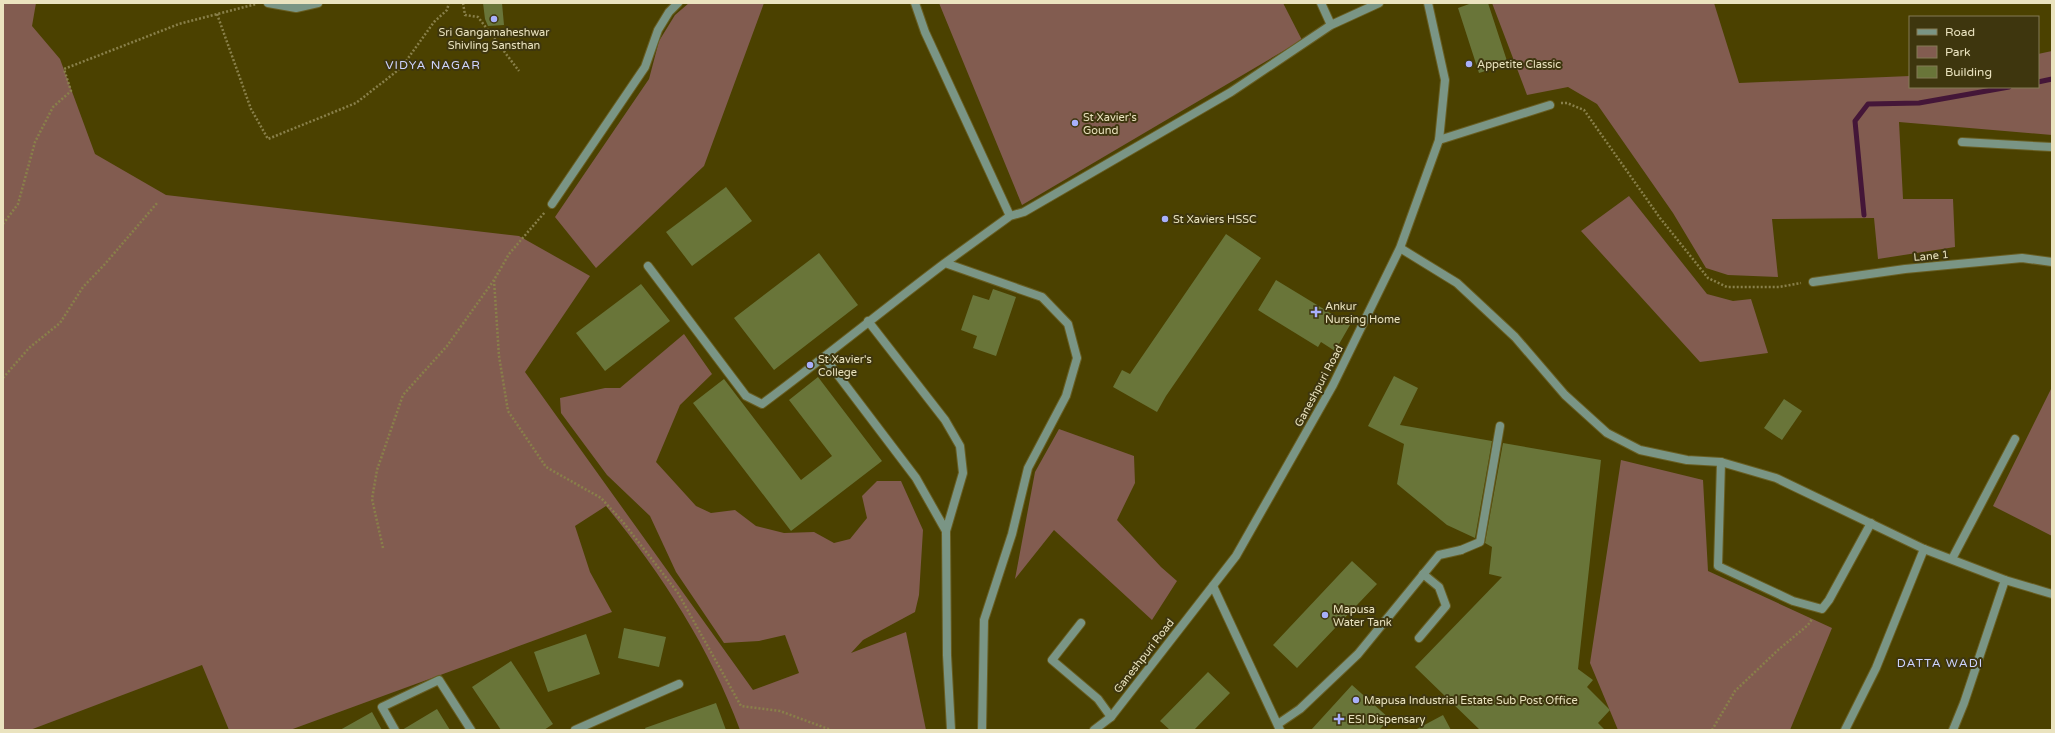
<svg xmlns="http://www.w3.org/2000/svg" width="2055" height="733" font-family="'Varela Round',sans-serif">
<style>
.green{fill:#825c50}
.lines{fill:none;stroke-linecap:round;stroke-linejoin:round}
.stream{stroke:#441638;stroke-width:5}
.building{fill:#697539}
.service-casing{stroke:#685e22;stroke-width:10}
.minor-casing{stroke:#685e22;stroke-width:10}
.tertiary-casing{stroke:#685e22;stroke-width:10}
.path{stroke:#89804a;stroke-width:2.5;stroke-dasharray:2 2;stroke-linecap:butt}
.service{stroke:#7a9585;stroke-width:8}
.minor{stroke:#7a9585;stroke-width:8}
.tertiary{stroke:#7a9585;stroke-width:8}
.poi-dot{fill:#a8b0fc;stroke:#3e360e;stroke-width:1.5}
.labels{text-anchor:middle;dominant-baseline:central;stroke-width:4;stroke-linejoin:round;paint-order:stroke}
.poi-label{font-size:11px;fill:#eae3bf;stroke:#3e360e;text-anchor:start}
.street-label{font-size:11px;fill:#eae3bf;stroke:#3e360e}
.neighbourhood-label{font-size:12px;letter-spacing:1px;fill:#cdd3fe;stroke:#3e360e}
</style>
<rect width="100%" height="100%" fill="#4b4100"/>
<path class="green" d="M 3,3 L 36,3 L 32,26 L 60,59 L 95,154 L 166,195 L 519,236 L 590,276 L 525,372 L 753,690 L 799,673 L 785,635 L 759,641 L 724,643 L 676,572 L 650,516 L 607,475 L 561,413 L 560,398 L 605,388 L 620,388 L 684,334 L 712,374 L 680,405 L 656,462 L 696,506 L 711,513 L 735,510 L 756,526 L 784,533 L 814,532 L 834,543 L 850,539 L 867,518 L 862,496 L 877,481 L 901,481 L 923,530 L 919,595 L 915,612 L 863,640 L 851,653 L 906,632 L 926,730 L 740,730 C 710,648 661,573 606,506 L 575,526 L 590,572 L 612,612 L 290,730 L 229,730 L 202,665 L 30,730 L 3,730 Z
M 689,3 L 764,3 L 704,166 L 596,268 L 555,217 L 649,79 L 659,41 L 675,15 Z
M 939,3 L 1283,3 L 1302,40 L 1022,205 Z
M 1492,3 L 1714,3 L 1739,83 L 1910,76 L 1910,87 L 2038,87 L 2038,54 L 2052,51 L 2052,135 L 1899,122 L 1903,199 L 1953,199 L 1955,247 L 1878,259 L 1874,218 L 1772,219 L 1778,277 L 1728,275 L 1706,268 L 1673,213 L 1597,104 L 1568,87 L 1527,95 Z
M 1629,196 L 1707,294 L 1733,301 L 1751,299 L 1768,353 L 1700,362 L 1581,231 Z
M 2052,387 L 2052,536 L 1993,506 Z
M 1059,429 L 1134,456 L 1135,483 L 1117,520 L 1161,567 L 1177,581 L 1152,620 L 1054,530 L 1015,579 L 1035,472 Z
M 1621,460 L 1703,480 L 1708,571 L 1832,628 L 1790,730 L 1618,730 L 1590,663 Z"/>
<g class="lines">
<path class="stream" d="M 2038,82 L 2052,79
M 1864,215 L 1855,121 L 1868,104 L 1919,103 L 2009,87"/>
</g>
<path class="building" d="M 483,3 L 502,3 L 504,25 L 488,26 L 485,19 Z
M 1472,3 L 1488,3 L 1508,64 L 1479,73 L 1458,8 Z
M 726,187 L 752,221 L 692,266 L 666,232 Z
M 1226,234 L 1261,258 L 1166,396 L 1157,412 L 1113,387 L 1122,370 L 1130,374 Z
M 819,253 L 858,305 L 774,370 L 734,318 Z
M 1276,280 L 1350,325 L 1335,351 L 1321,342 L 1318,347 L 1258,310 Z
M 641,284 L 670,321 L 605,371 L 576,333 Z
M 993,289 L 1016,297 L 996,356 L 973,348 L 977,336 L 961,330 L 973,295 L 989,300 Z
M 1394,376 L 1418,388 L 1400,425 L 1492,441 L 1475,538 L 1447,525 L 1397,484 L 1404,444 L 1368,426 Z
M 818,377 L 882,461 L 791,531 L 693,403 L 724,379 L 801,480 L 832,456 L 789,400 Z
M 1784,399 L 1802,411 L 1782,440 L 1764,428 Z
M 1503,443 L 1601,460 L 1578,669 L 1593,680 L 1587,687 L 1610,710 L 1598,723 L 1605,730 L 1480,730 L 1415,667 L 1502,577 L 1489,574 L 1492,547 L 1485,543 Z
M 1352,561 L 1377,584 L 1297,668 L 1273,645 Z
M 624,628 L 666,637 L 659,667 L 618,658 Z
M 586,634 L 600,674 L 548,692 L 534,652 Z
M 511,661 L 553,724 L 544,730 L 501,730 L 472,687 Z
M 1208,672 L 1230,693 L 1194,730 L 1170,730 L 1160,721 Z
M 1352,685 L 1390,719 L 1379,730 L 1311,730 Z
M 716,703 L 726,730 L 646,730 L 645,728 Z
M 437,709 L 450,730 L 402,730 Z
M 372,712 L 382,730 L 340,730 Z
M 1443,715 L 1451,730 L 1415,730 Z"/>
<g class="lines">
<g class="service-casing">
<path id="service" d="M 915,3 L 925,32 L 1010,216
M 1321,3 L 1331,25
M 945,263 L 1010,216 L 1024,212 L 1231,92 L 1331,25 L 1379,3
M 648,266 L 746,396 L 762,404 C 824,358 884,309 945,263 L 1042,297 L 1068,324 L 1077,358 L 1066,396 L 1028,468 L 1012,534 L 984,620 L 982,730
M 868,321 L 945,420 L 960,446 L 963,473 L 946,531
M 825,358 L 916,478 L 946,531 L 947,655 L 951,730
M 1461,550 L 1480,542 L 1500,426
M 1081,623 L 1052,660 L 1098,699 L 1111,717
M 1419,638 L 1446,606 L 1439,587 L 1423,574
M 395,730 L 382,707 L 439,680 L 471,730
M 575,730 L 679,684"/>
</g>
<g class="minor-casing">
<path id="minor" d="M 268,3 L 296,8 L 318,3
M 1439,140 L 1550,105
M 1962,142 L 2052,147
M 552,204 L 645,67 L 658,30 L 669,12 L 678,3
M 1813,282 L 1905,269 L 2022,258 L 2052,262
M 1721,462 L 1718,566 L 1793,601 L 1822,609 L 1829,600 L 1871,523
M 1952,559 L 2015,439
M 1213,586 L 1280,730
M 1278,724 L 1300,709 L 1358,654 L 1439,555 L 1461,550
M 1845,730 L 1876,668 L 1924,549
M 1953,730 L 1964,703 L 2005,580"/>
</g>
<g class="tertiary-casing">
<path id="tertiary" d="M 1400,248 L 1457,283 L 1515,337 L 1565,395 L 1607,433 L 1640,450 L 1687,460 L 1721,462 L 1776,478 L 1924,549 L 2005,580 L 2052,594
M 1094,730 L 1111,717 L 1236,556 L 1333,385 L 1400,248 L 1439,140 L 1445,80 L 1428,3"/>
</g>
<path class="path" d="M 463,3 L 465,15 L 478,17 L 519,71
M 217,14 L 251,109 L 268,139 L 356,103 L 401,68 L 434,22 L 447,10 L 449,3
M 1561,103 L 1567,103 L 1584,110 L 1660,218 L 1708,278 L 1727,287 L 1779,287 L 1801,283
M 3,224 L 18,204 L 35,142 L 53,107 L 71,91 L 64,69 L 179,24 L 256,4
M 494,280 L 499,356 L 508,411 L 546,467 L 601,498 L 623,522 L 678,593 L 741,706 L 780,711 L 831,730
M 3,378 L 29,348 L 60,323 L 83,287 L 105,264 L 158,202
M 383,548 L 372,499 L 377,470 L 403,395 L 447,346 L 494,280 L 509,254 L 545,212
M 1712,730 L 1735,691 L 1778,650 L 1808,625 L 1812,619"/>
<use href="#service" class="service"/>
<use href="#minor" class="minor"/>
<use href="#tertiary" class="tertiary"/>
</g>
<g class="poi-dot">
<circle cx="494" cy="19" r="4"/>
<circle cx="1469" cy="64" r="4"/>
<circle cx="1075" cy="123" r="4"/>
<circle cx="1165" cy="219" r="4"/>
<path d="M1314 306h4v4h4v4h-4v4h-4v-4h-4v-4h4z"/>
<circle cx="810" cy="365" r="4"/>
<circle cx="1325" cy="615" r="4"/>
<circle cx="1356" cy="700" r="4"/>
<path d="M1337 713h4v4h4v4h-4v4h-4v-4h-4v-4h4z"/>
</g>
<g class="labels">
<g class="poi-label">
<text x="494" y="32" text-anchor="middle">Sri Gangamaheshwar<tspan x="494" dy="13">Shivling Sansthan</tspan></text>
<text x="1477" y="64">Appetite Classic</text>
<text x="1083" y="117">St Xavier's<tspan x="1083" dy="13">Gound</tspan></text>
<text x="1173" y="219">St Xaviers HSSC</text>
<text x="1325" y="306">Ankur<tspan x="1325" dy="13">Nursing Home</tspan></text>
<text x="818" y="359">St Xavier's<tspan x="818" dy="13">College</tspan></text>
<text x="1333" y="609">Mapusa<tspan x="1333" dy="13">Water Tank</tspan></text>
<text x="1364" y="700">Mapusa Industrial Estate Sub Post Office</text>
<text x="1348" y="719">ESI Dispensary</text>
</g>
<g class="street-label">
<text transform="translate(1931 256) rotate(-5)">Lane 1</text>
<text transform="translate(1319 386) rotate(-62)">Ganeshpuri Road</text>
<text transform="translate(1144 656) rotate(-52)">Ganeshpuri Road</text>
</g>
<g class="neighbourhood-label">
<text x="433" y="65">VIDYA NAGAR</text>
<text x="1940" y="663">DATTA WADI</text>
</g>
</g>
<rect width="2055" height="733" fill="none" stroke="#eae3bf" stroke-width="8"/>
<rect x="1909" y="16" width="130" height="72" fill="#3e360e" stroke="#837b55"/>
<rect x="1917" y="29" width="20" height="6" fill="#7a9585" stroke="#837b55"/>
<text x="1945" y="36" font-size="12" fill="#eae3bf">Road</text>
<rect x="1917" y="46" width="20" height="12" fill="#825c50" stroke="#837b55"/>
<text x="1945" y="56" font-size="12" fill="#eae3bf">Park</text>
<rect x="1917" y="66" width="20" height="12" fill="#697539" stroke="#837b55"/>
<text x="1945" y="76" font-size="12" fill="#eae3bf">Building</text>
</svg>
